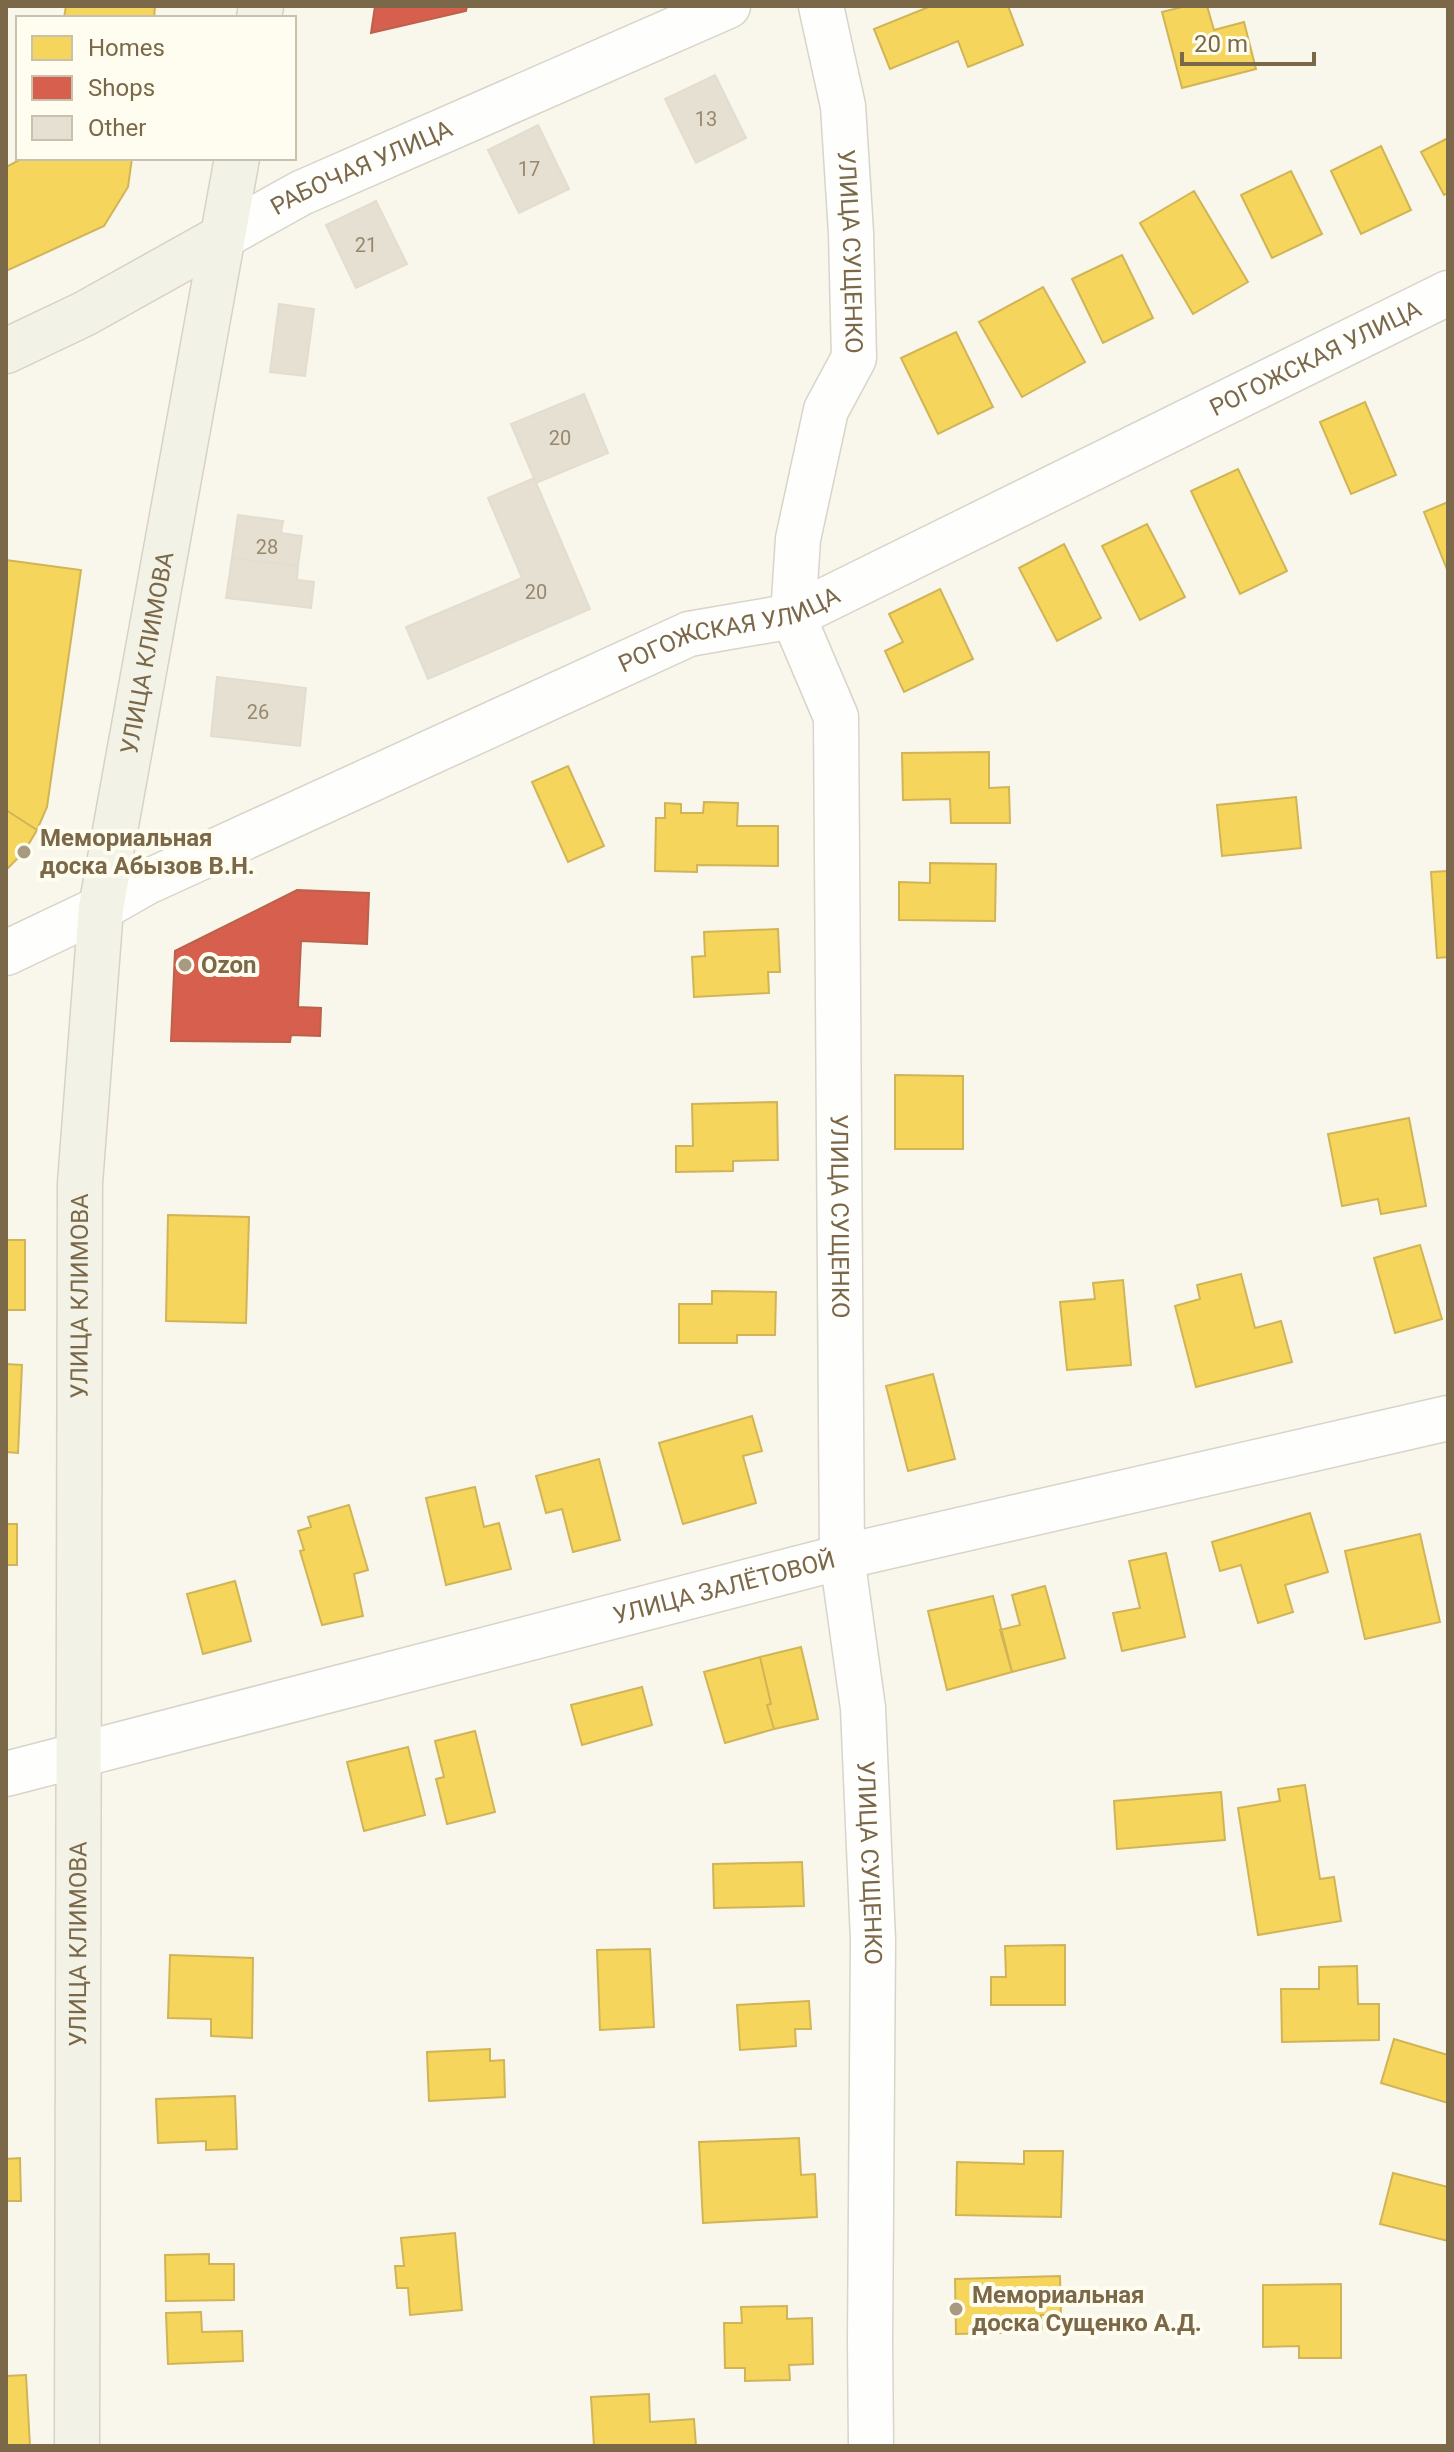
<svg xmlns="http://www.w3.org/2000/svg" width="1454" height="2452" font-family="Roboto,sans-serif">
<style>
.homes{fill:#f6d55c;stroke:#d1b456;stroke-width:2}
.shops{fill:#d6604d;stroke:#bb624c;stroke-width:2}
.building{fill:#e6e0d3;stroke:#e2ddce;stroke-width:2}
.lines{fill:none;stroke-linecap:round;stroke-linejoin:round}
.minor-casing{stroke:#d8d4ca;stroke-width:47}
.major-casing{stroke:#d8d2c5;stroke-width:47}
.minor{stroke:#fefefc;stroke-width:44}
.major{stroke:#f3f2e6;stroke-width:44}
.poi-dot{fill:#a79a81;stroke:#fffdef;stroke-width:3}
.labels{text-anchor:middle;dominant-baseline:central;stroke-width:8;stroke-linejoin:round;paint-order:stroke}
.number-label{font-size:20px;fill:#98886d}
.street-label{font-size:24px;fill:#7b6848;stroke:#fffdef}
.poi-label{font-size:24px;font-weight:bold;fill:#7b6848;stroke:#fffdef;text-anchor:start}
</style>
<rect width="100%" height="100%" fill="#f9f7ec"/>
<path class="homes" d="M 66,6 L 155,6 L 154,18 L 64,18 Z
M 931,6 L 1008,6 L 1023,45 L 968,67 L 958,41 L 890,69 L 874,29 Z
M 1186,6 L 1207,6 L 1214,30 L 1244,22 L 1256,69 L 1182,88 L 1162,12 Z
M 1448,138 L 1448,193 L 1444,195 L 1421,152 Z
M 1381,146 L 1411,210 L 1361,234 L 1331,171 Z
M 23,158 L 132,158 L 128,187 L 104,226 L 6,271 L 6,167 Z
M 1291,171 L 1322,234 L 1272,258 L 1241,195 Z
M 1194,191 L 1248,282 L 1193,314 L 1140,223 Z
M 1122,255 L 1153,318 L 1103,343 L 1072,279 Z
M 1043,287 L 1085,362 L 1022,397 L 979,322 Z
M 956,332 L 993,407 L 938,434 L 901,358 Z
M 1365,402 L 1396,475 L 1351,494 L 1320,422 Z
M 1238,469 L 1287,571 L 1240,594 L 1191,491 Z
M 1448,502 L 1448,572 L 1424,512 Z
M 1147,524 L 1185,597 L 1140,620 L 1102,546 Z
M 1064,544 L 1101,618 L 1057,641 L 1019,568 Z
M 6,560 L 81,570 L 47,807 L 37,830 L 6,810 Z
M 940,589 L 973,659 L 904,692 L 885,651 L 903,642 L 889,614 Z
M 989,752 L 989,788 L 1009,787 L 1010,823 L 951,823 L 950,799 L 903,800 L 902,753 Z
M 568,766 L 604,846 L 568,862 L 532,782 Z
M 1296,797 L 1301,848 L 1222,856 L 1217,805 Z
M 704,802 L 738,803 L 737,826 L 778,826 L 778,866 L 697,865 L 697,872 L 655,871 L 656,818 L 665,818 L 665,803 L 681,804 L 681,813 L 703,813 Z
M 6,810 L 37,830 L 24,852 L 6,870 Z
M 930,863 L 996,864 L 995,921 L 899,920 L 899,882 L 930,883 Z
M 1448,871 L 1448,957 L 1437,958 L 1431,872 Z
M 778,929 L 780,972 L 768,972 L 769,993 L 694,997 L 692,957 L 705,956 L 704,932 Z
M 895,1075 L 963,1076 L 963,1149 L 895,1149 Z
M 777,1102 L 778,1160 L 733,1161 L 733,1171 L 676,1172 L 676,1146 L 693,1146 L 692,1104 Z
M 1409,1118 L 1426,1206 L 1381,1214 L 1378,1199 L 1342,1206 L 1328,1134 Z
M 168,1215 L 249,1217 L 246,1323 L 166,1321 Z
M 6,1240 L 25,1240 L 25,1310 L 6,1310 Z
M 1420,1245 L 1442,1319 L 1395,1333 L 1374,1258 Z
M 1241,1274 L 1255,1328 L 1281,1321 L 1292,1362 L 1196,1387 L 1175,1306 L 1200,1299 L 1197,1285 Z
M 1123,1280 L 1131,1365 L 1067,1370 L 1060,1302 L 1095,1299 L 1093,1283 Z
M 712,1291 L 776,1292 L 775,1335 L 737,1335 L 737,1343 L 679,1343 L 679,1304 L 712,1304 Z
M 6,1364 L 22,1365 L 18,1453 L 6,1452 Z
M 933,1374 L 955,1459 L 908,1471 L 886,1386 Z
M 752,1416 L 762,1451 L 743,1456 L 756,1503 L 683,1524 L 659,1443 Z
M 599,1459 L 620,1540 L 573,1552 L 562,1509 L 546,1513 L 536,1476 Z
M 475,1487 L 484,1527 L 499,1523 L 511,1569 L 446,1585 L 426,1498 Z
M 349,1505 L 368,1570 L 354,1574 L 363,1616 L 322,1625 L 300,1551 L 304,1550 L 298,1531 L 311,1527 L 308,1517 Z
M 1310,1513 L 1328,1572 L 1285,1585 L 1293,1612 L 1258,1623 L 1241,1565 L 1220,1571 L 1212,1542 Z
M 6,1524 L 17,1524 L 17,1565 L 6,1565 Z
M 1420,1534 L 1440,1622 L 1365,1639 L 1345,1551 Z
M 1166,1553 L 1185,1637 L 1122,1651 L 1113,1613 L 1140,1608 L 1129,1561 Z
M 235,1581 L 251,1641 L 203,1654 L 187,1594 Z
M 1045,1586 L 1065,1658 L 1012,1672 L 1000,1630 L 1020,1625 L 1012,1595 Z
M 993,1596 L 1012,1672 L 947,1690 L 928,1611 Z
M 801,1647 L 818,1719 L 774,1729 L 767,1705 L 771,1704 L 760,1657 Z
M 760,1657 L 771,1704 L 767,1705 L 774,1729 L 725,1743 L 704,1672 Z
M 642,1687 L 652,1725 L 582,1745 L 571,1705 Z
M 475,1731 L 495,1812 L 447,1824 L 436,1779 L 444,1777 L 435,1741 Z
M 408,1747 L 425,1815 L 364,1831 L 347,1762 Z
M 1305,1785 L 1320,1879 L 1334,1877 L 1341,1921 L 1258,1935 L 1238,1808 L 1280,1801 L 1278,1789 Z
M 1221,1792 L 1225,1840 L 1117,1849 L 1114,1801 Z
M 802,1862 L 804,1906 L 714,1908 L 713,1864 Z
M 1065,1945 L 1065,2005 L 991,2005 L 991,1977 L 1006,1977 L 1005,1946 Z
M 650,1949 L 654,2027 L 600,2030 L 597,1950 Z
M 170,1955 L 253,1958 L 252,2038 L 211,2036 L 211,2019 L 168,2018 Z
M 1357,1966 L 1358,2004 L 1379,2004 L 1379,2040 L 1282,2042 L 1281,1989 L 1319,1989 L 1319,1967 Z
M 809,2001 L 811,2029 L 795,2029 L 796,2046 L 740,2050 L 737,2005 Z
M 1394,2039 L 1448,2055 L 1448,2103 L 1381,2083 Z
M 490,2049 L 490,2061 L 504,2060 L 505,2097 L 429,2101 L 427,2052 Z
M 235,2096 L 237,2149 L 206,2150 L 206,2141 L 158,2143 L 156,2099 Z
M 799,2138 L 801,2175 L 815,2174 L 817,2217 L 703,2223 L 699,2142 Z
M 1024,2151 L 1063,2151 L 1061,2217 L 956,2215 L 957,2162 L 1024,2164 Z
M 20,2158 L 21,2201 L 6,2201 L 6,2159 Z
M 1393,2173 L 1448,2187 L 1448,2241 L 1380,2224 Z
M 455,2233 L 462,2310 L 410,2315 L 408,2288 L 397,2288 L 395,2266 L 404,2266 L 401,2238 Z
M 209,2254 L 209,2264 L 234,2264 L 234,2300 L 166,2301 L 165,2255 Z
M 1060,2276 L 1061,2315 L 1041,2315 L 1042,2332 L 956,2334 L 955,2279 Z
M 1341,2284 L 1341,2358 L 1299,2358 L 1299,2346 L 1263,2347 L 1263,2285 Z
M 787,2306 L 787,2319 L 812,2318 L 813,2364 L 789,2365 L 790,2380 L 745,2381 L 745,2368 L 725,2368 L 724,2323 L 742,2323 L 741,2307 Z
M 201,2312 L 202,2332 L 242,2331 L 243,2361 L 168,2364 L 166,2313 Z
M 26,2375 L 30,2446 L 6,2446 L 6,2376 Z
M 649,2394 L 650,2422 L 694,2419 L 696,2446 L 594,2446 L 591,2397 Z"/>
<path class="shops" d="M 375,6 L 467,6 L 466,11 L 371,33 Z
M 297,890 L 369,893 L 367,944 L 301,941 L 298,1007 L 321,1008 L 320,1036 L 291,1035 L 290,1042 L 171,1041 L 175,951 Z"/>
<path class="building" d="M 715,75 L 746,138 L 696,163 L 665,99 Z
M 538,125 L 569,189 L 519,213 L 488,150 Z
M 376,201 L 407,264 L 356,288 L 326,225 Z
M 279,304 L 314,309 L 305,376 L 270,372 Z
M 584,394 L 608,453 L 536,483 L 511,424 Z
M 534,478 L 590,609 L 428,679 L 406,627 L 522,578 L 488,498 Z
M 238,515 L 283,521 L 281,533 L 302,536 L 298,566 L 232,558 Z
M 232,558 L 298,566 L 297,580 L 314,582 L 311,608 L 226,598 Z
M 217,677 L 306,688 L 300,746 L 211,736 Z"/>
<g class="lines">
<g class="minor-casing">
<g id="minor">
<path id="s1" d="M 821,6 L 843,106 L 851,233 L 854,358 L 826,410 L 798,539 L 793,616 L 836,717 L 842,1557 L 863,1708 L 873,1940 L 870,2342 L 871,2446"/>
<path id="s2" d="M 222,237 L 301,193 L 728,6"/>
<path id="s3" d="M 6,953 L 101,908 L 145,883 L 689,634 L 793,616 L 1448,293"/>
<path id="s4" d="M 6,1774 L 842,1557 L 1448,1418"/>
</g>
</g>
<g class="major-casing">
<g id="major">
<path d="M 259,18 L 261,6"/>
<path d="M 6,351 L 84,314 L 222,237"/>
<path id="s5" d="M 77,2446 L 80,1183 L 101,908 L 237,158"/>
</g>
</g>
<use href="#minor" class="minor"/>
<use href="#major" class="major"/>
</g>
<g class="poi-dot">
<circle cx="24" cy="852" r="8"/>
<circle cx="185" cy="965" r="8"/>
<circle cx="956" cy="2309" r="8"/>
</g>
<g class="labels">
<g class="number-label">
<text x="706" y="119">13</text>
<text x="529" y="169">17</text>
<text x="366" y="245">21</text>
<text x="560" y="438">20</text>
<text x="267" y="547">28</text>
<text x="536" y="592">20</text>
<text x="258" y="712">26</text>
</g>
<g class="street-label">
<text stroke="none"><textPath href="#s2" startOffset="156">РАБОЧАЯ УЛИЦА</textPath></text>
<text stroke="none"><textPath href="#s1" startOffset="248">УЛИЦА СУЩЕНКО</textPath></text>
<text stroke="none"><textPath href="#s3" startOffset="1442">РОГОЖСКАЯ УЛИЦА</textPath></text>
<text stroke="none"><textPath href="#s3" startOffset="794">РОГОЖСКАЯ УЛИЦА</textPath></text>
<text stroke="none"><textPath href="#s5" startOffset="1798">УЛИЦА КЛИМОВА</textPath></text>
<text stroke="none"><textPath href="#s1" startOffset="1232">УЛИЦА СУЩЕНКО</textPath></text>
<text stroke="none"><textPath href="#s5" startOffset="1150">УЛИЦА КЛИМОВА</textPath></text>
<text stroke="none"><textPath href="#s4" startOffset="742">УЛИЦА ЗАЛЁТОВОЙ</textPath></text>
<text stroke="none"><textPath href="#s1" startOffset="1880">УЛИЦА СУЩЕНКО</textPath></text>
<text stroke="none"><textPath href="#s5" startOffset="502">УЛИЦА КЛИМОВА</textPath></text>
</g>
<g class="poi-label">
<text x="40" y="838">Мемориальная<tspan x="40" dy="28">доска Абызов В.Н.</tspan></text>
<text x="201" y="965">Ozon</text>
<text x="972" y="2295">Мемориальная<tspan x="972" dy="28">доска Сущенко А.Д.</tspan></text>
</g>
</g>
<rect width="1454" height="2452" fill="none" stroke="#7b6848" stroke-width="16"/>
<rect x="16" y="16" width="280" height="144" fill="#fffdef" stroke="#cac1ac" stroke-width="2"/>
<rect x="32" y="36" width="40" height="24" fill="#f6d55c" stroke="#cac1ac" stroke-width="2"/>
<text x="88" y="56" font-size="24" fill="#7b6848">Homes</text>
<rect x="32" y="76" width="40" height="24" fill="#d6604d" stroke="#cac1ac" stroke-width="2"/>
<text x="88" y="96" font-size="24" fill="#7b6848">Shops</text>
<rect x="32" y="116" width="40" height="24" fill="#e6e0d3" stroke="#cac1ac" stroke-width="2"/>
<text x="88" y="136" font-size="24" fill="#7b6848">Other</text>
<path d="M1182 52v12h132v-12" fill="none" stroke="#7b6848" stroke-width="4"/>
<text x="1194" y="52" font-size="24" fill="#7b6848" stroke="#fffdef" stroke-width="6" paint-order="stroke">20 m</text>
</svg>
